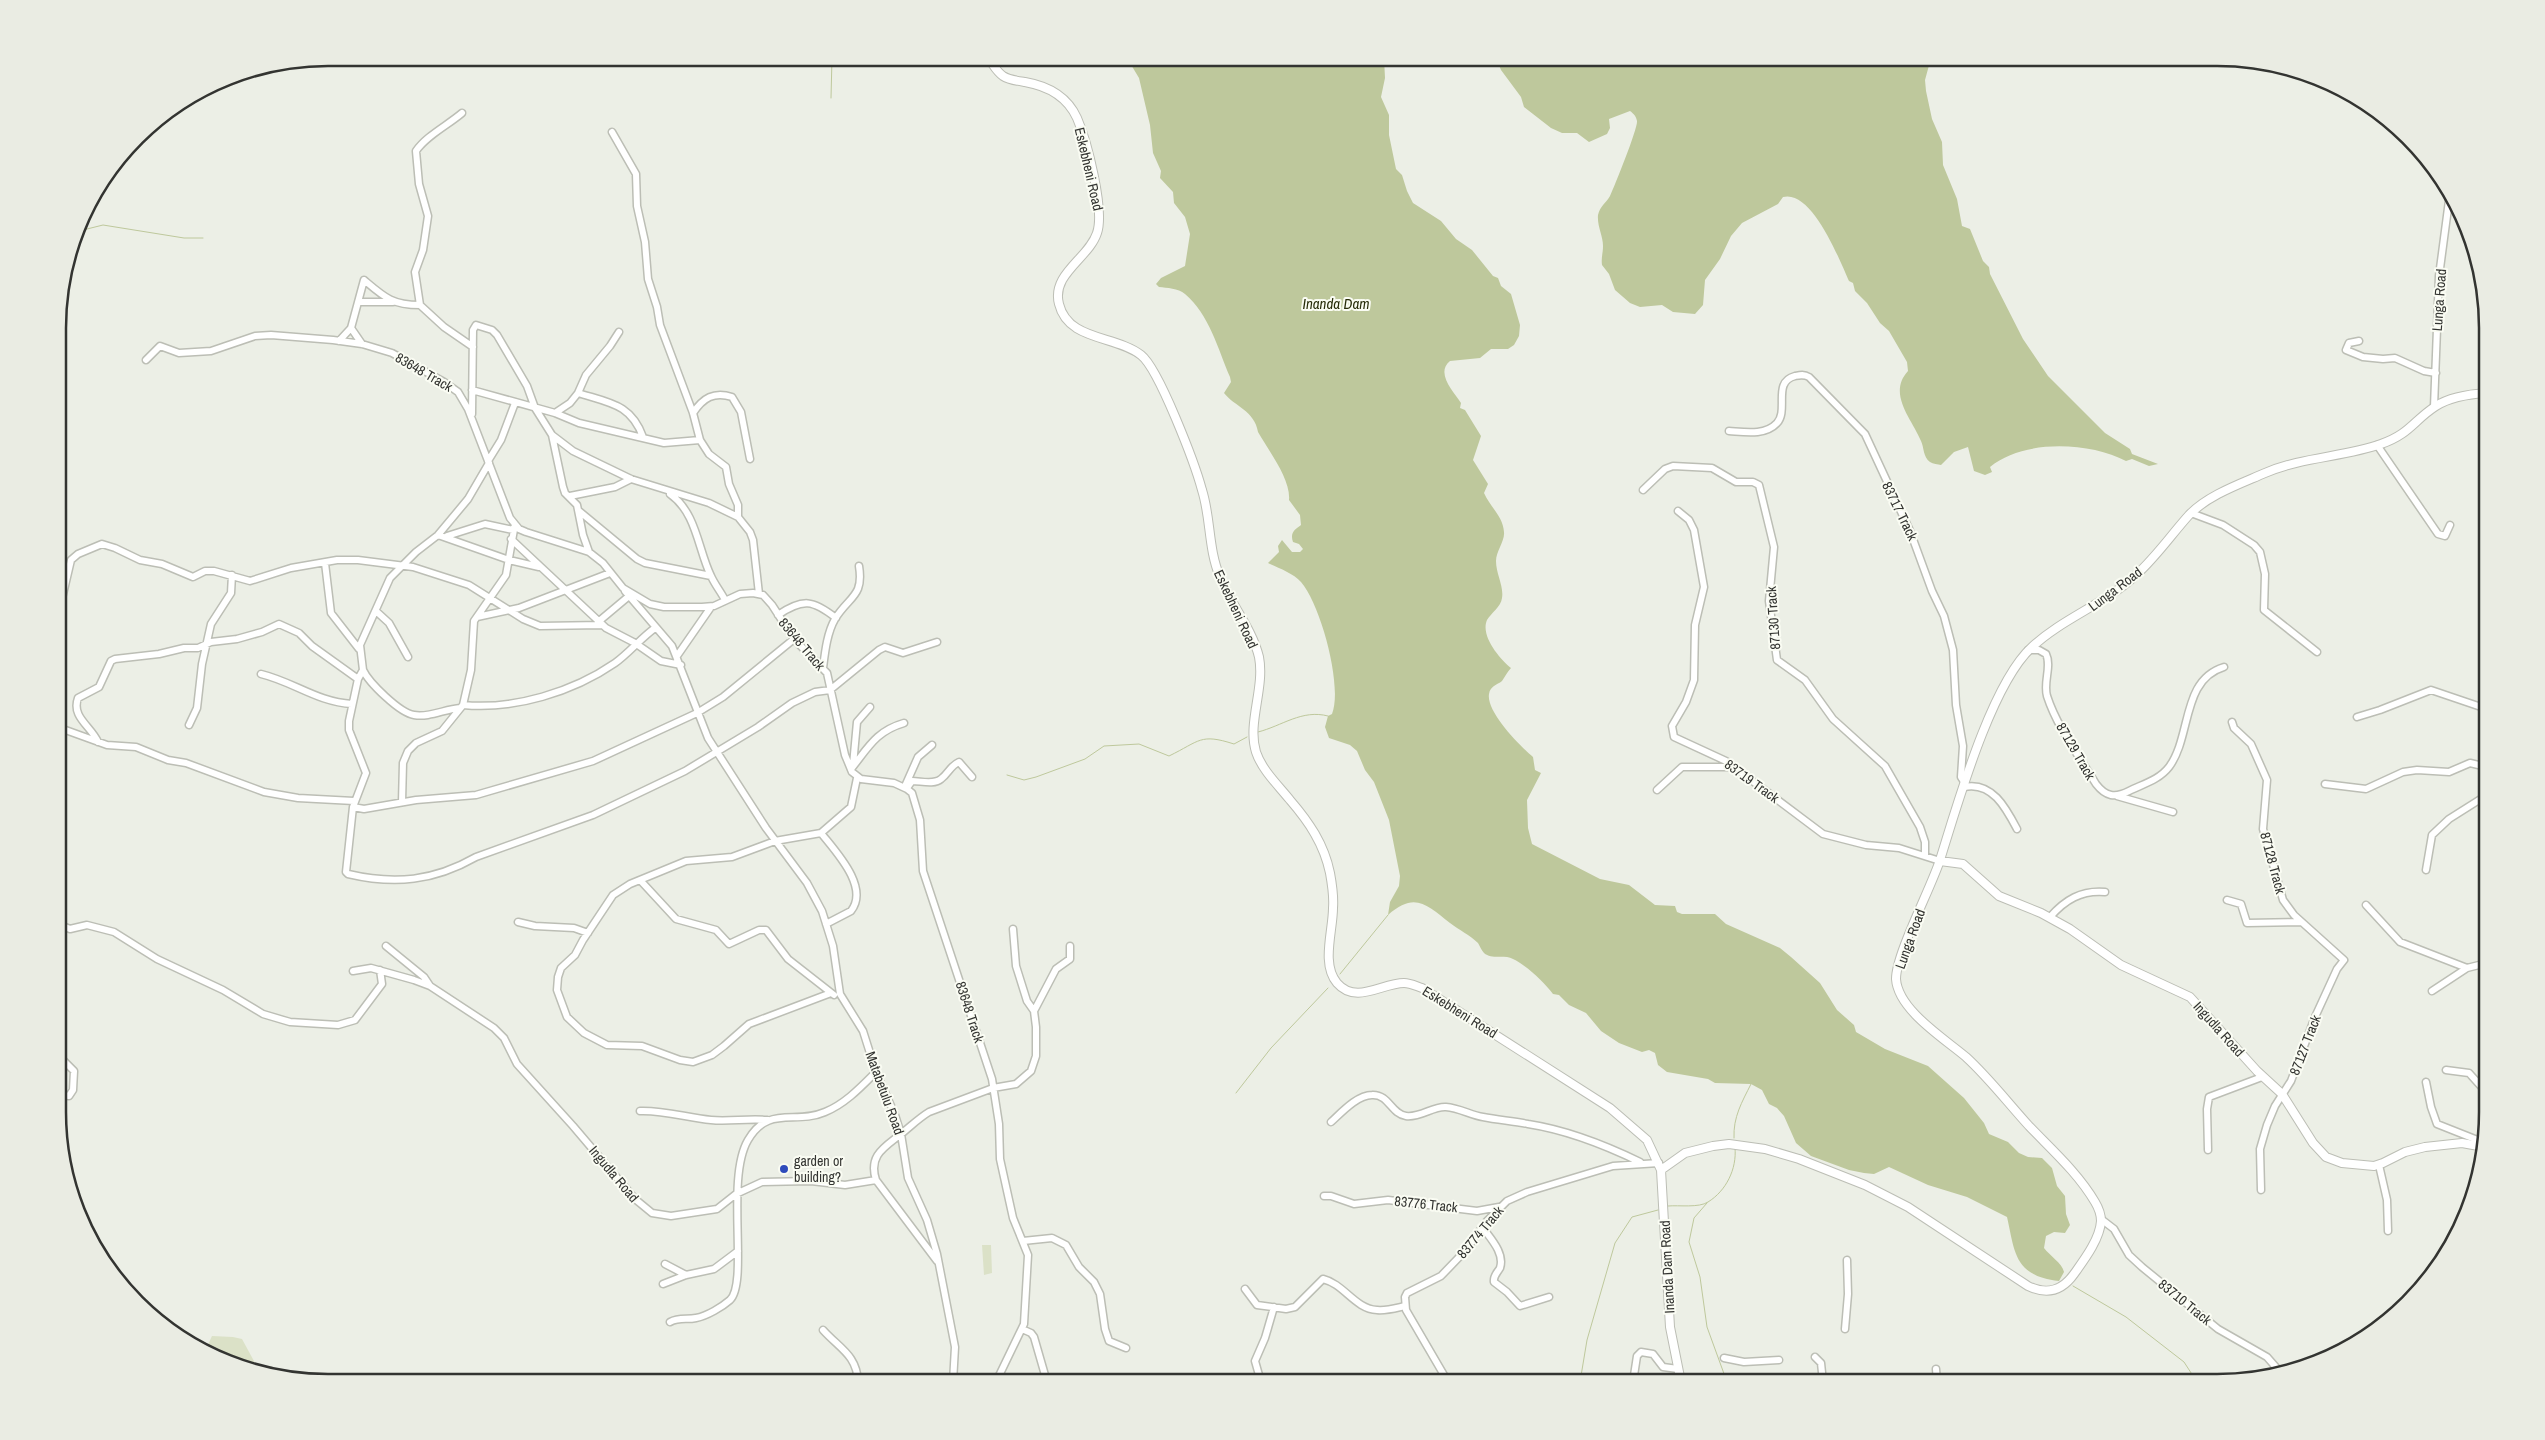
<svg xmlns="http://www.w3.org/2000/svg" width="2545" height="1440" font-family="'Archivo Narrow',sans-serif">
<style>
.green{fill:#dbe1c7}
.water{fill:#bec89c}
.lines{fill:none;stroke-linecap:round;stroke-linejoin:round}
.stream{stroke:#bec89c;stroke-width:1}
.minor-casing{stroke:#bcbeb5;stroke-width:9}
.tertiary-casing{stroke:#bcbeb5;stroke-width:10}
.minor{stroke:#fff;stroke-width:6}
.tertiary{stroke:#fff;stroke-width:8}
.poi-dot{fill:#2f4bbb;stroke:#fafcf3;stroke-width:2}
.labels{text-anchor:middle;dominant-baseline:central;stroke-width:4;stroke-linejoin:round;paint-order:stroke}
.street-label{font-size:14px;fill:#333431;stroke:#fafcf3}
.poi-label{font-size:14px;fill:#333431;stroke:#fafcf3;text-anchor:start}
.water-label{font-size:15px;font-style:italic;fill:#272c09;stroke:#fafcf3}
.rim{fill:none;stroke:#333431;stroke-width:2.5}
</style>
<rect width="100%" height="100%" fill="#ecefe6"/>
<path class="green" d="M 982,1245 L 991,1245 L 992,1273 L 984,1275 Z
M 212,1336 L 233,1337 L 242,1339 L 261,1374 L 205,1351 Z"/>
<path class="water" d="M 1127,58 L 1384,58 L 1385,78 L 1381,97 L 1389,115 L 1389,135 L 1396,169 L 1402,175 L 1407,191 L 1413,203 L 1441,221 L 1456,239 L 1472,250 L 1493,276 L 1498,278 L 1501,286 L 1511,294 L 1520,325 L 1519,336 L 1514,345 L 1508,349 L 1491,349 L 1480,358 L 1450,361 C 1435,373 1454,392 1461,403 L 1460,408 L 1465,410 L 1481,436 L 1473,460 L 1488,484 L 1484,493 C 1490,507 1503,516 1504,532 C 1505,541 1496,551 1496,561 C 1496,574 1504,586 1502,598 C 1501,607 1491,613 1487,620 C 1480,636 1500,659 1511,668 C 1507,672 1505,677 1502,681 C 1497,685 1490,686 1489,694 C 1486,712 1521,747 1533,757 L 1535,770 L 1541,773 L 1527,800 L 1528,828 L 1532,844 L 1600,879 L 1629,885 L 1655,905 L 1675,906 L 1677,912 L 1682,914 L 1715,914 L 1726,924 L 1780,948 L 1791,957 L 1820,983 L 1837,1010 L 1854,1025 L 1856,1032 L 1885,1049 L 1928,1066 L 1964,1098 L 1984,1123 L 1989,1134 L 2008,1142 L 2019,1153 L 2028,1157 L 2042,1158 L 2052,1168 L 2057,1186 L 2065,1196 L 2066,1214 L 2070,1225 L 2065,1233 L 2054,1232 L 2046,1236 L 2044,1248 C 2050,1256 2062,1263 2064,1272 L 2059,1281 C 2014,1276 2015,1252 2007,1217 L 1967,1197 L 1928,1185 L 1889,1167 L 1874,1174 L 1864,1173 L 1849,1170 L 1811,1156 L 1796,1143 L 1784,1116 L 1777,1108 L 1769,1104 L 1762,1090 L 1751,1084 L 1715,1083 L 1708,1079 L 1667,1072 L 1658,1065 L 1655,1053 L 1649,1050 L 1642,1052 L 1619,1043 L 1601,1031 L 1586,1013 L 1569,1005 L 1559,995 L 1553,994 C 1544,982 1526,965 1513,959 C 1504,954 1492,960 1484,953 C 1481,950 1480,946 1478,943 C 1470,935 1459,930 1450,923 C 1427,905 1415,891 1388,915 L 1390,902 L 1399,886 L 1400,876 L 1389,820 L 1374,782 L 1365,770 L 1357,751 L 1350,745 L 1329,738 L 1325,727 L 1328,716 L 1332,714 C 1343,687 1321,605 1301,582 C 1293,573 1279,568 1268,563 L 1279,552 L 1278,546 L 1282,540 L 1292,552 L 1300,552 L 1303,549 L 1299,544 L 1293,542 C 1290,533 1294,530 1301,525 L 1300,515 L 1289,500 C 1291,479 1268,450 1258,432 C 1255,411 1234,406 1224,393 L 1231,382 L 1230,377 C 1218,349 1209,314 1185,294 C 1178,288 1167,288 1159,287 L 1156,284 L 1161,278 L 1185,266 L 1190,234 L 1185,217 L 1174,203 L 1173,192 L 1160,178 L 1161,171 L 1153,153 L 1150,125 L 1139,78 Z
M 1496,58 L 1931,58 L 1925,80 L 1926,91 L 1932,119 L 1942,142 L 1943,165 L 1957,199 L 1962,226 L 1970,229 L 1983,261 L 1989,267 L 1990,274 L 2023,339 L 2048,376 L 2105,433 L 2130,449 L 2132,454 L 2158,464 L 2149,466 L 2132,459 L 2126,461 C 2089,442 2024,439 1990,467 L 1992,472 L 1985,475 L 1974,471 L 1968,447 L 1954,452 L 1941,465 C 1938,464 1933,464 1930,462 C 1923,457 1924,447 1921,441 C 1912,419 1887,394 1908,371 L 1907,362 L 1889,331 L 1880,323 L 1867,303 L 1855,291 L 1853,283 L 1849,281 C 1840,261 1812,189 1783,197 L 1778,204 L 1742,223 L 1731,236 L 1720,259 L 1705,280 L 1703,305 L 1695,314 L 1673,312 L 1662,305 L 1640,307 L 1630,303 L 1615,290 L 1609,274 L 1602,265 C 1601,258 1603,253 1603,246 C 1603,236 1597,226 1598,215 C 1600,206 1606,203 1610,196 C 1615,185 1638,128 1637,121 C 1636,116 1634,114 1630,111 L 1609,119 L 1610,128 L 1607,134 L 1589,142 L 1577,133 L 1562,133 L 1551,128 L 1524,107 L 1521,97 L 1501,70 Z"/>
<g class="lines">
<path class="stream" d="M 831,98 L 832,58
M 79,231 L 103,225 L 184,238 L 203,238
M 1258,732 C 1282,726 1302,709 1328,716
M 1007,775 L 1024,780 L 1036,777 L 1085,759 L 1104,746 L 1139,744 L 1169,756 C 1200,741 1200,733 1234,744 L 1247,737
M 1340,974 L 1388,915
M 1236,1093 L 1271,1048 L 1328,988
M 1734,1138 C 1733,1117 1742,1102 1751,1084
M 1707,1203 L 1694,1218 L 1689,1242 L 1700,1277 L 1707,1327 L 1727,1382
M 1668,1206 C 1679,1205 1699,1208 1708,1202 C 1726,1191 1737,1169 1735,1148
M 2073,1286 L 2126,1317 L 2184,1362 L 2197,1382
M 745,1382 L 748,1380
M 1580,1382 L 1587,1340 L 1615,1243 L 1632,1217 L 1658,1210"/>
<g class="minor-casing">
<path id="minor" d="M 462,113 C 448,125 426,136 416,151 L 419,184 L 428,216 L 423,250 L 415,272 L 420,305 L 444,327 L 473,347
M 612,132 L 636,174 L 637,206 L 645,242 L 648,279 L 657,307 L 660,325 L 693,413 L 700,440 L 709,454 L 726,467 L 729,484 L 738,505 L 738,517
M 358,302 L 393,302
M 351,328 L 362,344
M 339,341 L 351,328 L 364,280 C 384,297 392,305 420,305
M 2359,341 L 2349,343 L 2346,350 L 2363,357 L 2383,359 L 2395,358 L 2424,371 L 2436,373
M 146,360 L 160,346 L 179,353 L 211,351 L 255,336 L 271,335 L 333,340 L 362,344 L 392,353 L 444,382 L 458,392 L 468,409 L 510,518 L 519,529 L 526,532 L 589,552 L 603,563 L 623,588 L 650,604 L 664,607 L 702,607 L 714,606 L 740,594 L 753,593 L 763,595 L 772,605 L 794,639 L 827,673 L 845,755 L 852,772 L 861,779 L 894,783 L 907,789 L 912,793 L 920,820 L 923,871 L 992,1079 L 999,1124 L 1000,1159 L 1013,1218 L 1028,1255 L 1024,1324 L 996,1382
M 472,390 L 555,413 L 579,423 L 664,443 L 700,440
M 578,393 C 610,403 631,404 643,437
M 2434,407 L 2439,276 L 2450,193
M 555,413 L 570,403 L 578,393 L 586,375 L 610,346 L 619,332
M 693,413 C 703,398 714,391 732,397 L 741,412 L 750,459
M 472,414 L 473,330 L 476,325 L 492,330 L 497,335 L 527,386 L 535,408 L 552,435 L 573,451 L 631,479 L 709,503 L 738,517 L 750,532 L 753,540 L 759,594
M 1729,431 C 1744,432 1765,436 1777,423 C 1789,410 1772,382 1795,376 C 1800,375 1804,374 1809,377 L 1865,434 L 1910,531 L 1932,591 L 1944,616 L 1953,650 L 1956,705 L 1963,746 L 1961,777 L 1965,783
M 552,435 L 563,487 L 565,493 L 577,505 L 583,535 L 589,552
M 2377,445 L 2438,534 L 2445,536 L 2450,525
M 488,461 L 501,440 L 515,403
M 489,463 L 468,499 L 438,535 L 416,552 L 390,578 L 360,645 L 363,670 L 358,679 L 349,721 L 349,730 L 366,773 L 353,807 L 346,872 L 348,874 C 395,885 434,881 476,857 L 593,815 L 685,771 L 758,727 L 792,703 L 815,692 L 830,690 L 879,650 L 885,647 L 903,653 L 937,642
M 1643,490 L 1665,469 L 1673,466 L 1712,468 L 1736,482 L 1753,482 L 1759,485 L 1774,547 L 1769,601 L 1777,660 L 1805,680 L 1833,719 L 1885,766 L 1920,827 L 1925,842 L 1925,856
M 670,494 C 697,513 698,550 711,576 C 715,585 721,592 725,600
M 570,496 L 615,487 L 631,479
M 579,511 L 637,559 L 645,563 L 711,576
M 1678,511 L 1689,520 L 1694,530 L 1704,587 L 1695,625 L 1694,680 L 1686,702 L 1672,726 L 1674,737 L 1726,761 L 1823,834 L 1866,845 L 1899,848 L 1940,861
M 2191,513 L 2223,525 L 2254,545 L 2260,552 L 2265,574 L 2264,610 L 2317,652
M 438,535 L 509,560 L 539,567
M 447,536 L 485,524 L 513,530
M 511,539 L 606,628 L 635,643 L 661,661 L 681,665
M 325,563 L 331,613 L 359,649
M 625,591 L 672,646 L 708,738 L 766,828 L 807,883 L 822,911 L 833,946 L 840,994 L 863,1031 L 876,1072 L 895,1115 L 901,1134 L 908,1178 L 927,1220 L 937,1254 L 955,1347 L 953,1382
M 60,607 L 71,560 L 78,554 L 102,544 L 115,548 L 140,560 L 162,564 L 193,577 L 205,571 L 214,571 L 250,581 L 291,568 L 337,560 L 358,560 L 413,567 L 469,585 L 523,619 L 540,626 L 602,625
M 377,612 L 389,623 L 408,657
M 778,615 C 803,598 813,600 836,618
M 477,617 L 519,608 L 610,573
M 598,622 L 629,596
M 2028,650 L 2039,650 L 2046,654 C 2052,666 2043,682 2047,696 C 2057,727 2079,756 2096,784 C 2106,797 2115,798 2129,791 C 2143,784 2159,780 2169,767 C 2192,736 2181,680 2224,667
M 677,656 L 711,607
M 823,668 C 825,652 827,633 835,619 C 849,596 864,597 859,566
M 363,670 C 369,683 400,713 414,715 C 429,718 445,709 460,708
M 261,674 C 294,682 317,702 352,704
M 463,705 C 514,710 573,692 615,663 C 629,653 641,638 655,628
M 2357,717 L 2380,710 L 2431,690 L 2487,709
M 2232,722 L 2234,728 L 2251,744 L 2267,780 L 2263,829 L 2283,900 L 2294,915 L 2344,960 L 2337,969 L 2315,1017 L 2291,1081 L 2275,1106 L 2267,1125 L 2260,1149 L 2261,1190
M 189,725 L 197,708 L 202,664 L 211,624 L 231,593 L 232,575
M 60,728 L 107,745 L 136,747 L 168,760 L 186,763 L 264,792 L 298,798 L 354,801
M 98,742 C 91,726 71,717 78,698 L 99,687 L 111,661 L 115,659 L 159,654 L 184,648 L 198,648 L 211,642 L 237,639 L 262,632 L 279,624 L 299,633 L 312,646 L 358,679
M 853,765 L 857,722 L 870,707
M 851,769 C 868,748 876,731 904,723
M 906,784 L 918,757 L 932,745
M 2325,784 L 2366,789 L 2403,772 L 2417,770 L 2449,772 L 2470,763 L 2487,767
M 1964,787 C 1992,781 2006,808 2017,829
M 907,788 L 912,781 C 921,781 934,785 941,779 C 949,773 950,766 959,762 L 972,777
M 1657,790 L 1682,767 L 1734,767
M 2117,796 L 2173,812
M 402,802 L 403,763 L 408,751 L 416,743 L 442,731 L 463,705 L 471,670 L 474,621 L 506,575 L 515,524
M 353,807 L 364,809 L 416,800 L 476,795 L 593,761 L 697,713 L 723,697 L 794,639
M 821,833 C 835,851 870,887 851,911 L 826,924
M 2426,870 L 2432,835 L 2449,819 L 2487,795
M 640,880 L 676,919 L 716,930 L 729,944 L 759,930 L 766,930 L 788,959 L 834,995
M 2227,900 L 2241,904 L 2247,923 L 2301,922
M 2366,905 L 2400,942 L 2467,968
M 2050,917 C 2065,900 2081,890 2105,892
M 518,922 L 535,926 L 574,928 L 588,933
M 60,925 L 70,929 L 87,925 L 114,932 L 157,959 L 223,990 L 263,1014 L 290,1022 L 338,1025 L 355,1020 L 382,984 L 380,970
M 386,946 L 424,977 L 430,986
M 353,971 L 371,968 L 414,980 L 430,986 L 494,1028 L 504,1038 L 517,1064 L 573,1126 L 635,1199 L 652,1213 L 671,1216 L 717,1209 L 736,1194 L 762,1182 L 811,1181 L 845,1185 L 876,1180 C 868,1155 885,1147 901,1134 C 911,1126 919,1118 929,1112 L 993,1088 L 1016,1084 L 1031,1071 L 1036,1056 L 1036,1027 L 1034,1011 L 1027,1001 L 1016,966 L 1013,929
M 2432,991 L 2467,968 L 2487,963
M 831,993 L 749,1024 L 724,1046 L 712,1055 L 693,1062 L 680,1060 L 642,1046 L 607,1045 L 584,1033 L 567,1017 L 557,990 L 558,977 L 561,968 L 575,955 L 583,940 L 613,895 L 630,884 L 686,861 L 732,857 L 775,841 L 821,833 L 851,807 L 857,778
M 1034,1011 L 1056,969 L 1070,959 L 1070,946
M 60,1057 L 74,1071 L 73,1090 L 69,1096 L 60,1095
M 2446,1070 L 2469,1073 L 2487,1093
M 2426,1082 L 2431,1107 L 2437,1124 L 2485,1143
M 640,1111 C 664,1110 688,1118 711,1120 C 729,1122 748,1118 767,1120
M 1331,1122 C 1341,1113 1357,1095 1372,1095 C 1389,1094 1391,1114 1406,1116 C 1420,1118 1433,1106 1446,1107 C 1459,1108 1471,1115 1483,1117 C 1498,1120 1513,1121 1528,1124 C 1567,1130 1605,1145 1640,1162
M 2208,1150 L 2207,1109 L 2209,1097 L 2262,1077
M 2379,1165 L 2387,1200 L 2388,1231
M 876,1180 L 937,1261
M 1324,1196 L 1331,1196 L 1354,1204 L 1388,1200 L 1477,1211 L 1499,1207
M 2101,1219 L 2114,1229 L 2129,1255 L 2142,1267 L 2218,1329 L 2267,1357 L 2281,1373
M 1483,1228 C 1490,1238 1505,1253 1500,1268 C 1497,1273 1493,1276 1494,1282 L 1507,1292 L 1520,1306 L 1549,1297
M 1023,1241 L 1052,1238 L 1066,1245 L 1079,1267 L 1094,1282 L 1100,1294 L 1105,1329 L 1109,1341 L 1126,1348
M 665,1264 L 686,1275
M 663,1284 L 686,1275 L 714,1269 L 738,1251
M 1245,1289 L 1257,1305 L 1286,1309 L 1295,1307 L 1323,1279 C 1344,1284 1355,1309 1377,1310 C 1386,1311 1396,1308 1405,1306
M 670,1322 C 679,1317 687,1320 696,1318 C 707,1316 722,1307 730,1300 C 749,1282 725,1179 748,1140 C 768,1105 795,1125 825,1112 C 845,1104 861,1087 876,1072
M 1022,1329 L 1031,1333 L 1034,1337 L 1047,1382
M 1845,1329 L 1848,1294 L 1847,1260
M 823,1330 C 839,1348 857,1355 858,1382
M 1815,1357 L 1821,1363 L 1823,1382
M 1724,1358 L 1744,1362 L 1779,1360
M 1936,1369 L 1937,1382
M 271,1371 L 274,1375
M 1514,1378 L 1515,1382
M 1261,1382 L 1255,1361 L 1265,1338 L 1274,1307
M 1448,1382 L 1406,1310 L 1405,1297 L 1407,1293 L 1441,1276 L 1465,1251 L 1486,1222 L 1507,1201 L 1527,1192 L 1613,1166 L 1659,1163
M 1633,1382 L 1637,1356 L 1641,1352 L 1653,1354 L 1663,1367 L 1678,1369"/>
</g>
<g class="tertiary-casing">
<path id="tertiary" d="M 988,58 C 993,64 996,71 1003,76 C 1009,80 1018,81 1025,82 C 1048,86 1067,96 1077,118 C 1087,141 1105,210 1097,233 C 1089,258 1051,274 1059,304 C 1068,341 1115,335 1141,355 C 1159,369 1195,464 1202,490 C 1211,518 1208,549 1220,577 C 1231,605 1252,628 1259,657 C 1265,688 1247,723 1256,752 C 1262,770 1278,785 1290,800 C 1309,822 1324,844 1330,873 C 1332,884 1334,896 1333,908 C 1333,931 1321,964 1337,983 C 1356,1005 1382,983 1404,983 C 1410,983 1416,986 1422,988 L 1610,1108 L 1647,1140 L 1661,1170 L 1670,1327 L 1681,1382
M 1940,861 L 1963,864 L 1999,896 L 2041,913 L 2070,929 L 2121,965 L 2190,997 L 2257,1071 L 2282,1094 L 2313,1143 L 2326,1157 L 2342,1163 L 2374,1166 L 2383,1163 L 2405,1152 L 2425,1147 L 2462,1143 L 2484,1147
M 1661,1170 L 1685,1153 L 1713,1146 L 1729,1144 L 1765,1149 L 1799,1159 L 1865,1185 L 1908,1207 L 2028,1286 C 2047,1295 2062,1291 2074,1274 C 2084,1260 2100,1239 2101,1221 C 2101,1214 2098,1207 2095,1202 C 2078,1173 2052,1150 2029,1126 C 2008,1103 1989,1078 1966,1057 C 1945,1039 1898,1010 1896,979 C 1896,954 1931,888 1940,860 C 1957,806 1991,684 2032,647 C 2063,618 2105,604 2136,575 C 2156,557 2171,535 2189,515 C 2208,495 2240,484 2265,473 C 2302,457 2344,457 2381,444 C 2410,434 2414,420 2436,406 C 2450,397 2470,394 2487,393"/>
</g>
<use href="#minor" class="minor"/>
<use href="#tertiary" class="tertiary"/>
</g>
<circle class="poi-dot" cx="784" cy="1169" r="5"/>
<g class="labels">
<g class="street-label">
<text transform="translate(1089 169) rotate(77)">Eskebheni Road</text>
<text transform="translate(2439 300) rotate(-86)">Lunga Road</text>
<text transform="translate(424 372) rotate(30)">83648 Track</text>
<text transform="translate(1900 511) rotate(64)">83717 Track</text>
<text transform="translate(2115 589) rotate(-37)">Lunga Road</text>
<text transform="translate(1236 609) rotate(65)">Eskebheni Road</text>
<text transform="translate(1773 618) rotate(-94)">87130 Track</text>
<text transform="translate(802 644) rotate(50)">83648 Track</text>
<text transform="translate(2076 751) rotate(60)">87129 Track</text>
<text transform="translate(1752 781) rotate(36)">83719 Track</text>
<text transform="translate(2273 863) rotate(75)">87128 Track</text>
<text transform="translate(1910 939) rotate(-70)">Lunga Road</text>
<text transform="translate(970 1012) rotate(72)">83648 Track</text>
<text transform="translate(1460 1012) rotate(32)">Eskebheni Road</text>
<text transform="translate(2219 1029) rotate(48)">Ingudla Road</text>
<text transform="translate(2305 1045) rotate(-69)">87127 Track</text>
<text transform="translate(885 1093) rotate(70)">Matabetulu Road</text>
<text transform="translate(614 1174) rotate(50)">Ingudla Road</text>
<text transform="translate(1426 1204) rotate(6)">83776 Track</text>
<text transform="translate(1480 1232) rotate(-50)">83774 Track</text>
<text transform="translate(1667 1267) rotate(-93)">Inanda Dam Road</text>
<text transform="translate(2185 1302) rotate(39)">83710 Track</text>
</g>
<g class="poi-label">
<text x="794" y="1161">garden or<tspan x="794" dy="16">building?</tspan></text>
</g>
<g class="water-label">
<text x="1336" y="303">Inanda Dam</text>
</g>
</g>
<path d="M0 0H2545V1440H0ZM328 66H2217A262 262 0 0 1 2479 328V1112A262 262 0 0 1 2217 1374H328A262 262 0 0 1 66 1112V328A262 262 0 0 1 328 66Z" fill="#eaece3" fill-rule="evenodd"/>
<path class="rim" d="M328 66H2217A262 262 0 0 1 2479 328V1112A262 262 0 0 1 2217 1374H328A262 262 0 0 1 66 1112V328A262 262 0 0 1 328 66Z"/>
</svg>
